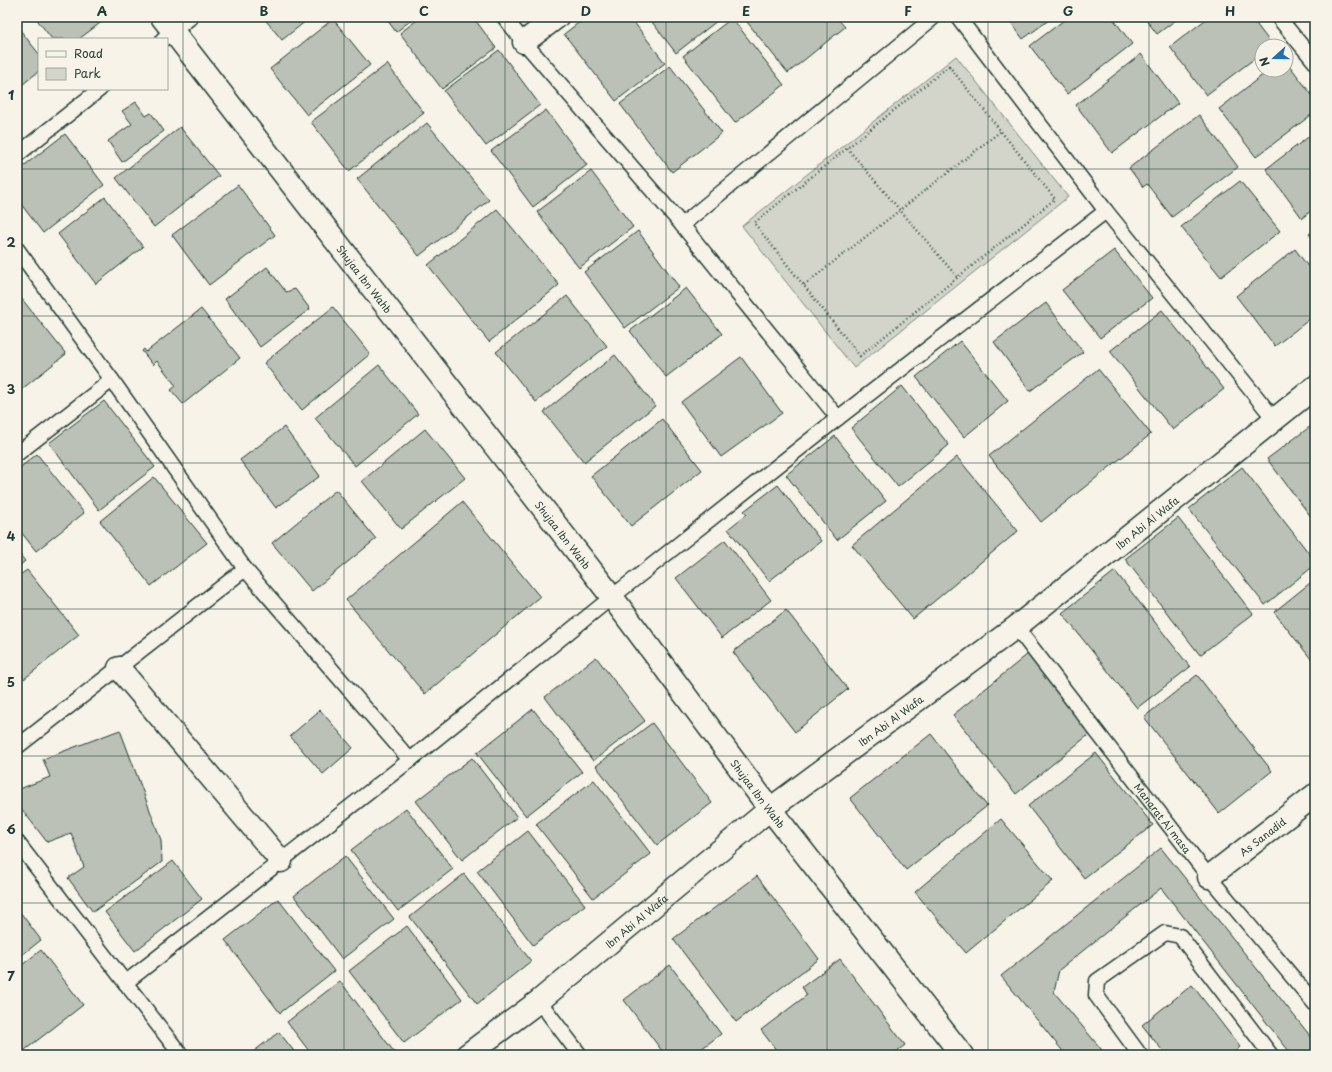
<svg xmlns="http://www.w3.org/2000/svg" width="1332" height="1072" font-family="'Playpen Sans',sans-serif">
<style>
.green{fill:#d3d5ca;stroke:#79897f}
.building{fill:#bbc1b6;stroke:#1f3d34}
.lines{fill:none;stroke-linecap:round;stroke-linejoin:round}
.lane-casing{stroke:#1f3d34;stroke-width:17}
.street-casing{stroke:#1f3d34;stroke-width:25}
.secondary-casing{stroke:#1f3d34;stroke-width:25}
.path{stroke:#1f3d34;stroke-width:2.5;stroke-dasharray:1 3;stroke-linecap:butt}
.lane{stroke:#f7f3e8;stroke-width:14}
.street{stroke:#f7f3e8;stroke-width:22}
.secondary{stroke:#f7f3e8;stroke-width:22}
.grid{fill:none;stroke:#1f3d34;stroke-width:1;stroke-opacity:0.55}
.labels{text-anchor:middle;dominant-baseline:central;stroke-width:4;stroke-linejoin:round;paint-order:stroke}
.street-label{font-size:10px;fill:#1f3d34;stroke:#f7f3e8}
.neatline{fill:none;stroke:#1f3d34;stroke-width:1.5}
.grid-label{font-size:13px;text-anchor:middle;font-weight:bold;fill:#1f3d34}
</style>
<rect width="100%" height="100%" fill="#f7f3e8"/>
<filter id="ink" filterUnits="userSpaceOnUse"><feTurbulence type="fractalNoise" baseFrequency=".025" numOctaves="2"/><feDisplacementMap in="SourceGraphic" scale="8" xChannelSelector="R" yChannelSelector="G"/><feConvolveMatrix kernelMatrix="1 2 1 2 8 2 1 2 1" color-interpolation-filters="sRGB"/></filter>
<g filter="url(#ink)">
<path class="green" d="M 956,56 L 1068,197 L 854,368 L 742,226 Z"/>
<path class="building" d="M 35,17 L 108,17 L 79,39 L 52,39 Z
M 263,17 L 311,17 L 282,40 Z
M 385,17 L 415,17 L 396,32 Z
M 421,17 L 473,17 L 496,48 L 442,89 L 400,33 Z
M 586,17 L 630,17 L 665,63 L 616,101 L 564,34 Z
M 648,17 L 722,17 L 676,53 Z
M 743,17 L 836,17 L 845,27 L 788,73 Z
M 1007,17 L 1053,17 L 1023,39 Z
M 1068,17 L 1112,17 L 1132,44 L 1067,94 L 1030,46 Z
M 1144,17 L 1180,17 L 1157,34 Z
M 1209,17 L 1251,17 L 1272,45 L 1262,46 L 1262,53 L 1206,95 L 1170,47 Z
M 732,18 L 784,85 L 735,123 L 683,56 Z
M 333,19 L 370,65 L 307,115 L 270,69 Z
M 17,26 L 39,54 L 39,71 L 17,89 Z
M 499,50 L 540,105 L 486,146 L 444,91 Z
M 1141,54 L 1178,103 L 1112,153 L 1076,105 Z
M 1286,61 L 1315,99 L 1315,112 L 1256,157 L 1219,109 L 1269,70 L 1286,70 Z
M 387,64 L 424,113 L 349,171 L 311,122 Z
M 670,66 L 722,133 L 672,172 L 620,104 Z
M 136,102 L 146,116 L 151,113 L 164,131 L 122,162 L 108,141 L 132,124 L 122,111 Z
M 546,110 L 587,165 L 533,207 L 491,151 Z
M 1199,115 L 1238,167 L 1172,217 L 1147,184 L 1143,187 L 1129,168 Z
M 427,123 L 489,200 L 419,256 L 357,179 Z
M 180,127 L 219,176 L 154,227 L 116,178 Z
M 1315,132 L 1315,208 L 1302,218 L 1266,169 Z
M 65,134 L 104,185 L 43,233 L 17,199 L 17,171 Z
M 591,171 L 633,227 L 579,268 L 537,212 Z
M 1240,181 L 1280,231 L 1221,277 L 1181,227 Z
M 238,185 L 275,235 L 209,285 L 172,235 Z
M 105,197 L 143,247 L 96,284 L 58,234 Z
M 497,209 L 559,285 L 489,342 L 428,265 Z
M 1315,229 L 1315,242 L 1309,234 Z
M 638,231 L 679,287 L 625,328 L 584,272 Z
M 1295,249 L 1315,276 L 1315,315 L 1275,346 L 1236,296 Z
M 1114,250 L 1152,298 L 1100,338 L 1062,290 Z
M 267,267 L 286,292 L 295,289 L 310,309 L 260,347 L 225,299 Z
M 686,288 L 722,334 L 666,377 L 630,331 Z
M 17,293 L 66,354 L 17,393 Z
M 567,296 L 607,346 L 536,402 L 496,352 Z
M 1046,303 L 1083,352 L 1030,391 L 994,342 Z
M 333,307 L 370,354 L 302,410 L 264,363 Z
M 201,309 L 240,358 L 183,404 L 171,390 L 176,386 L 157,361 L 153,365 L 142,351 L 144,349 L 146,352 Z
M 1162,310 L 1224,389 L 1173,430 L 1110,351 Z
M 960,341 L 1008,401 L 964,437 L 916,377 Z
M 615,355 L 655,406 L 584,462 L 544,412 Z
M 741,357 L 782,413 L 721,457 L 681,402 Z
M 379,365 L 418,414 L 355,466 L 315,418 Z
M 1098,369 L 1151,434 L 1041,522 L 989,456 Z
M 902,386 L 949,445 L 898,487 L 851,428 Z
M 104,401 L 155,467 L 99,510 L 49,443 Z
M 662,419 L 702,470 L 631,526 L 591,476 Z
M 1315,423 L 1315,522 L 1267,459 Z
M 284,427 L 320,476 L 276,508 L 240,460 Z
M 425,429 L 465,478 L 401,529 L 362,481 Z
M 835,436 L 886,501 L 837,540 L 786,475 Z
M 37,454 L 84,513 L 36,551 L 17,527 L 17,470 Z
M 957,457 L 1018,531 L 913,619 L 852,545 Z
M 1242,467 L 1315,561 L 1315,565 L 1265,605 L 1189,509 Z
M 154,477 L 207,543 L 151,586 L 100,521 Z
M 778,485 L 821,541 L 769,581 L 728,529 L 747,514 L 744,511 Z
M 336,490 L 376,539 L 312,591 L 272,543 Z
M 462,502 L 540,597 L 425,694 L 346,600 Z
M 1178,518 L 1253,614 L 1200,655 L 1125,559 Z
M 725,540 L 771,600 L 722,638 L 676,578 Z
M 17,551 L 25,561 L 17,568 Z
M 27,570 L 79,635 L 24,679 L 17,670 L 17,577 Z
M 1115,571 L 1190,667 L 1137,708 L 1062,613 Z
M 1315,579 L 1315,664 L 1274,612 Z
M 786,610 L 848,689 L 795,732 L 733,652 Z
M 1028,654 L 1092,732 L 1016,794 L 953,715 Z
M 596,657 L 645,721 L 593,761 L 545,697 Z
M 1197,675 L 1272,771 L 1219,813 L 1144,717 Z
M 533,709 L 582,772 L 526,816 L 477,753 Z
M 320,710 L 353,748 L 323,774 L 290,736 Z
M 652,723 L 712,803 L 657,845 L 596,766 Z
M 120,730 L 161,840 L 162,862 L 93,912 L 68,878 L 84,867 L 71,833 L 47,842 L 17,803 L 17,790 L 50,777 L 43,759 Z
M 931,734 L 987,806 L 906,870 L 850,798 Z
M 1096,753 L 1153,825 L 1084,878 L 1028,806 Z
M 472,758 L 517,817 L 462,860 L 416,801 Z
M 594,780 L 651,854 L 593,898 L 536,824 Z
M 406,808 L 453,869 L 398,911 L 351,850 Z
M 1001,819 L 1053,881 L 966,953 L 915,892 Z
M 528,831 L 585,905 L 533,945 L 477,871 Z
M 1161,848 L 1315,1042 L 1315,1055 L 1292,1055 L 1161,888 L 1059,970 L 1054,992 L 1106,1055 L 1066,1055 L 1001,976 Z
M 345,856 L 394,919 L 342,959 L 294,896 Z
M 173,861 L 202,899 L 135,951 L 105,912 Z
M 464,874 L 531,961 L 477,1004 L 410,917 Z
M 757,876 L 819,959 L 736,1022 L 673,939 Z
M 278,899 L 334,971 L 280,1013 L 225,940 Z
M 17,908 L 41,940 L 17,959 Z
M 407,926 L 462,999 L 404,1043 L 349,971 Z
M 41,950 L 83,1005 L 21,1053 L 17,1048 L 17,969 Z
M 840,959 L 905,1045 L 892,1055 L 780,1055 L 761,1030 L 807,995 L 802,987 Z
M 670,965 L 721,1034 L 693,1055 L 665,1055 L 624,1000 Z
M 340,981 L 395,1053 L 392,1055 L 312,1055 L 287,1022 Z
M 1192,985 L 1240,1047 L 1231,1055 L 1166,1055 L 1142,1025 Z
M 279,1032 L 297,1055 L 249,1055 Z"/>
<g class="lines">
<g class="lane-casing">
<g id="lane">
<path d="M 504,17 L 524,42 L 682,225 L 838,418"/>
<path d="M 958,17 L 1106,211 L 1275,420"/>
<path d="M 1278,17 L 1315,62"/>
<path d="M 163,39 L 191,17"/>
<path d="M 17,155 L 100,89"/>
<path d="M 682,225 L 934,17"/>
<path d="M 17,249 L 112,380 L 245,569 L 410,760"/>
<path d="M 17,454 L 112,380"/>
<path id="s1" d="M 1016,627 L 1209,877 L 1315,1004"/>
<path d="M 17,747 L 245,569"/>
<path d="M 17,842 L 181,1055"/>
<path d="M 125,983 L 410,760 L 612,597 L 838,418 L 1106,211"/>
<path d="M 539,1001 L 580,1055"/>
<path d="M 1140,1055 L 1096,995 L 1097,981 L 1165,933 L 1180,936 L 1271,1055"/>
</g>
</g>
<g class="street-casing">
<g id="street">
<path d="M 524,42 L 557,17"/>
<path d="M 119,668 L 281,861"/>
<path id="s2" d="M 1209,877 L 1315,795"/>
<path id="s3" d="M 467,1055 L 539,1001 L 770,809 L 1016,627 L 1315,387"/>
</g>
</g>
<g class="secondary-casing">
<g id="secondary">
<path id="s4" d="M 162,17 L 612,597 L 770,809 L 962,1055"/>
</g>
</g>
<path class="path" d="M 949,66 L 1055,199 L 860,356 L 754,223 Z
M 847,148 L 958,278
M 804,285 L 1001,131"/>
<use href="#lane" class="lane"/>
<use href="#street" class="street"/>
<use href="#secondary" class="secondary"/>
</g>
</g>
<path class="grid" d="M 183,17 L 183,1055M 344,17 L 344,1055M 505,17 L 505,1055M 666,17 L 666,1055M 827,17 L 827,1055M 988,17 L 988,1055M 1149,17 L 1149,1055M 17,169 L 1315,169M 17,316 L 1315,316M 17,463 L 1315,463M 17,609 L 1315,609M 17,756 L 1315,756M 17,903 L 1315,903"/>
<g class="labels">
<g class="street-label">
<text stroke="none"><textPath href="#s4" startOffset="331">Shujaa Ibn Wahb</textPath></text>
<text stroke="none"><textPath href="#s3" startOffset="864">Ibn Abi Al Wafa</textPath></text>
<text stroke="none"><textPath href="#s4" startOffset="655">Shujaa Ibn Wahb</textPath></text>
<text stroke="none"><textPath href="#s3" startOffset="540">Ibn Abi Al Wafa</textPath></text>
<text stroke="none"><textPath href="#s4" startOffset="979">Shujaa Ibn Wahb</textPath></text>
<text stroke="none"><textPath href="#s1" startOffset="241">Manarat Al masa</textPath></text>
<text stroke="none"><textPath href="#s2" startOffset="67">As Sanadid</textPath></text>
<text stroke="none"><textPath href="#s3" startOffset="216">Ibn Abi Al Wafa</textPath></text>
</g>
</g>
<rect width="1332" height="1072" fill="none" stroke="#f7f3e8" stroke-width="44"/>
<rect x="38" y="38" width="130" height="52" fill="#f7f3e8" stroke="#a1aaa0"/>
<rect x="46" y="51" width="20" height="6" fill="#f7f3e8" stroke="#a1aaa0"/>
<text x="74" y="58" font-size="12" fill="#1f3d34">Road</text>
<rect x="46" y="68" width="20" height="12" fill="#d3d5ca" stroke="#a1aaa0"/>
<text x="74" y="78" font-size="12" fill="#1f3d34">Park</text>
<g transform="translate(1274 58) rotate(249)"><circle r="19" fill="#f7f3e8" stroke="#a1aaa0"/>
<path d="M0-3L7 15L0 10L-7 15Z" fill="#1f6fb2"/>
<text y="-6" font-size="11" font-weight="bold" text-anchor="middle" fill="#1f3d34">N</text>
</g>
<rect x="22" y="22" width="1288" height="1028" class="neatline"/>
<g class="grid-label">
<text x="102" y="16">A</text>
<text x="264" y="16">B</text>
<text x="424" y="16">C</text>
<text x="586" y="16">D</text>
<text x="746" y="16">E</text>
<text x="908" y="16">F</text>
<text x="1068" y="16">G</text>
<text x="1230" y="16">H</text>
<text x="11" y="100">1</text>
<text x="11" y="247">2</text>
<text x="11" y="394">3</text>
<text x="11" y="541">4</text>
<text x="11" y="687">5</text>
<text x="11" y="834">6</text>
<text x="11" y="981">7</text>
</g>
</svg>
